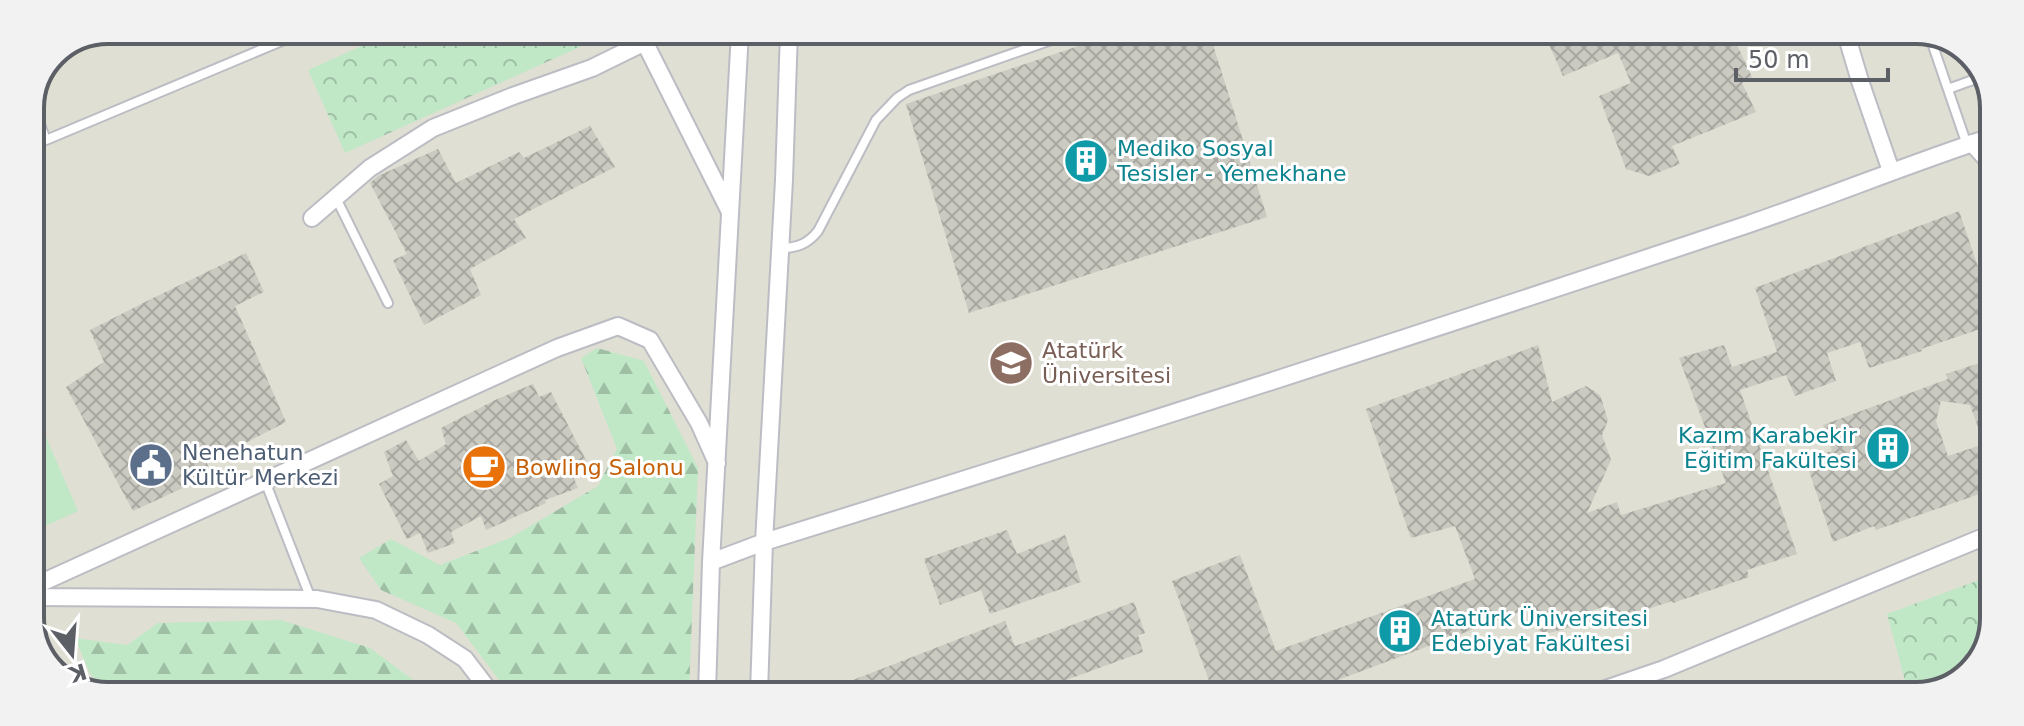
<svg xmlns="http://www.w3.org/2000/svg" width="2024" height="726" font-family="'DejaVu Sans',sans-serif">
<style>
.education{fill:#e0dfd3}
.forest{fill:url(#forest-firs)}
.park{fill:url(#park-crowns)}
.pitch{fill:#c0e8c7}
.building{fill:url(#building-cross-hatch);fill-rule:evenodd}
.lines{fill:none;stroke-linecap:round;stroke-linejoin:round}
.lane-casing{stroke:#bcbdc4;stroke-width:12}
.street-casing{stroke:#bcbdc4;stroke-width:20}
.lane{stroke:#fff;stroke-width:8}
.street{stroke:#fff;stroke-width:16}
.labels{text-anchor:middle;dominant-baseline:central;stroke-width:6;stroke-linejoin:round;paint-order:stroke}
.culture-label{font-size:22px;fill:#0d838f;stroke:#fff;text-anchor:start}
.education-label{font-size:22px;fill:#785e54;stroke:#fff;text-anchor:start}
.service-label{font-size:22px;fill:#4e5e75;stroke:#fff;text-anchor:start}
.food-label{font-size:22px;fill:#c56008;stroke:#fff;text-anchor:start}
.rim{fill:none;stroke:#5d5f66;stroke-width:4}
</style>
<defs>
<pattern id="forest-firs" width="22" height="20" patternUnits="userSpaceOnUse" patternTransform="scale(2)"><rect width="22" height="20" fill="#c0e8c7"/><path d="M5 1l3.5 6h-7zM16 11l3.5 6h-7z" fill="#9fbfa5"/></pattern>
<pattern id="park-crowns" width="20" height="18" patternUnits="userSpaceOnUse" patternTransform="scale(2)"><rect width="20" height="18" fill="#c0e8c7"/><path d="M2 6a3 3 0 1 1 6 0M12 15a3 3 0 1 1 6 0" fill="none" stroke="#9fbfa5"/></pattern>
<pattern id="building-cross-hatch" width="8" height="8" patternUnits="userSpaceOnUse" patternTransform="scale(2)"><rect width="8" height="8" fill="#cbcac1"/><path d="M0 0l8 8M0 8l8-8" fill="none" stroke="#a8a7a1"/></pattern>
</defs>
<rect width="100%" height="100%" fill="#f0efe5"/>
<path class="education" d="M 108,30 L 1941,34 L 1978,60 L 1994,102 L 1990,643 L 1963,680 L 1917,696 L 83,692 L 46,666 L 30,624 L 30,103 L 53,52 Z"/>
<path class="forest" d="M 597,348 L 644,361 L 698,468 L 689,693 L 509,693 L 456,623 L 381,590 L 359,558 L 391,539 L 440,565 L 510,538 L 598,486 L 617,449 L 581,358 Z
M 281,620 L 370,648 L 431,693 L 109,692 L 90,674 L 75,638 L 127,645 L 158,623 Z"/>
<path class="park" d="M 395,31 L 575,31 L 582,46 L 345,153 L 308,70 Z
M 1990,576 L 1990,643 L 1963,680 L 1917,696 L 1909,696 L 1887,614 Z"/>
<path class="pitch" d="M 30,400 L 78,511 L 30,533 Z"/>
<path class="building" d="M 1120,32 L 1209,32 L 1267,217 L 969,313 L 906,104 Z
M 1544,33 L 1732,34 L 1752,77 L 1742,83 L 1756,112 L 1672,146 L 1680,164 L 1649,176 L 1626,169 L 1599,96 L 1631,83 L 1618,53 L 1563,76 Z
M 590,126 L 615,167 L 514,219 L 526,238 L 470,269 L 481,295 L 424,325 L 393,260 L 407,254 L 370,183 L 378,176 L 438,149 L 456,183 L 519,152 L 524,158 Z
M 1959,211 L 1992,308 L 1992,325 L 1921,349 L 1922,351 L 1869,368 L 1860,342 L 1827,353 L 1836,381 L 1795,396 L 1786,375 L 1740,390 L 1797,554 L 1747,570 L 1749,577 L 1673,603 L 1672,601 L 1615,620 L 1609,605 L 1570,618 L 1572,627 L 1541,635 L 1533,607 L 1298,695 L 1214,694 L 1172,581 L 1240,555 L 1276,651 L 1475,579 L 1455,526 L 1411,538 L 1366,409 L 1538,345 L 1552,402 L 1586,386 L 1600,395 L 1608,420 L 1602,435 L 1611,460 L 1587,513 L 1617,502 L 1621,515 L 1726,483 L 1679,358 L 1724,345 L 1732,367 L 1777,352 L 1755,288 Z
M 246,253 L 264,292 L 235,306 L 286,422 L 207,463 L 211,475 L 133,511 L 66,387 L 104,362 L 90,330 L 151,299 Z
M 1992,359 L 1991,490 L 1876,530 L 1874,526 L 1833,542 L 1805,459 L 1832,451 L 1823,425 L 1948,379 L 1946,374 ZM 1941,401 L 1970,405 L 1984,444 L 1948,456 L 1936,421 Z
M 533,384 L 539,397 L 551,392 L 588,464 L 570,469 L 578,488 L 545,500 L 546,503 L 486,530 L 481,516 L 451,532 L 455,543 L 428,553 L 420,533 L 407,539 L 379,484 L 393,476 L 384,452 L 406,440 L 419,461 L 446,444 L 441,428 L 495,400 Z
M 1007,530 L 1017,554 L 1065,535 L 1081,582 L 990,614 L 981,590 L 940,605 L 924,559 Z
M 1134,602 L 1145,633 L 1138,635 L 1143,652 L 1028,694 L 817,694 L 1005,621 L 1015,646 Z"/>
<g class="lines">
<g class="lane-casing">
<path id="lane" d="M 1929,34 L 1967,145
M 1948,89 L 1984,76
M 31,100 L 46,140 L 308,30
M 336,198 L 388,303
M 780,249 C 797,247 807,245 818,231 L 876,120 L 897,98 L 909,90 L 1074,32
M 265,481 L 311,599"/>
</g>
<g class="street-casing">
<path id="street" d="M 639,31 L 730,212
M 1846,34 L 1860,81 L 1891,171
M 1972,143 L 1993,166
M 312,218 L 370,168 L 433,128 L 513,96 L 592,68 L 645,42
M 711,562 L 764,542 C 1093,440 1421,334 1749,224 C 1831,196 1911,163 1994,136
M 30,588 L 557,348 L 618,326 L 650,340 L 699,423 L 717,463
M 30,597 L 317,599 L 376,610 L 428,635 L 465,659 L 491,693
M 707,693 L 711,562 L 740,31
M 759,693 L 764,542 L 784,180 L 789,31
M 1588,695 L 1664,669 L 1991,534"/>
</g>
<use href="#lane" class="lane"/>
<use href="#street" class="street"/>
</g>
<defs>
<g id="building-disc" transform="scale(2.3)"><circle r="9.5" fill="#0f9aa8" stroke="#fff"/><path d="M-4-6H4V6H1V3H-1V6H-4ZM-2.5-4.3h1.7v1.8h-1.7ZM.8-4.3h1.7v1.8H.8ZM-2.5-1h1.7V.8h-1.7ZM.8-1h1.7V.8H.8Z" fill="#fff"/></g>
<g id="university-disc" transform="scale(2.3)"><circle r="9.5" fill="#8d6e63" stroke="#fff"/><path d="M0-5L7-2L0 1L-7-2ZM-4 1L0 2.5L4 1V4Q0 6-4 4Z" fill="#fff"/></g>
<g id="civic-disc" transform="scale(2.3)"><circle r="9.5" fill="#5c6f8a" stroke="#fff"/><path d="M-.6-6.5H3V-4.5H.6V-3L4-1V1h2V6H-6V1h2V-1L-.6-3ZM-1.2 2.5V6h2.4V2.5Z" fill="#fff"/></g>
<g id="cafe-disc" transform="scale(2.3)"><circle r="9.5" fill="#e8710a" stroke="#fff"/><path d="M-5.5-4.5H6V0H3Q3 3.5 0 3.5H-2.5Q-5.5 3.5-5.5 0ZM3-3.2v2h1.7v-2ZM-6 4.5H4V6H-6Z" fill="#fff"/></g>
</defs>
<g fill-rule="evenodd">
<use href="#building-disc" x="1086" y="161"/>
<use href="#university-disc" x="1011" y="363"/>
<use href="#building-disc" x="1888" y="448"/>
<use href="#civic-disc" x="151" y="465"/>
<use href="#cafe-disc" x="484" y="467"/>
<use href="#building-disc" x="1400" y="631"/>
</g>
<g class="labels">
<g class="culture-label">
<text x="1117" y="148">Mediko Sosyal<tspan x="1117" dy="25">Tesisler - Yemekhane</tspan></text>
<text x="1857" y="435" text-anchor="end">Kazım Karabekir<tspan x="1857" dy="25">Eğitim Fakültesi</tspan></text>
<text x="1431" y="618">Atatürk Üniversitesi<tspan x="1431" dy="25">Edebiyat Fakültesi</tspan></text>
</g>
<g class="education-label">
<text x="1042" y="350">Atatürk<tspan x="1042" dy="25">Üniversitesi</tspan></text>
</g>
<g class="service-label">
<text x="182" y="452">Nenehatun<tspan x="182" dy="25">Kültür Merkezi</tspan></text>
</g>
<g class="food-label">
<text x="515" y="467">Bowling Salonu</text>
</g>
</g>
<path d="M0 0H2024V726H0ZM108 44H1916A64 64 0 0 1 1980 108V618A64 64 0 0 1 1916 682H108A64 64 0 0 1 44 618V108A64 64 0 0 1 108 44Z" fill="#f2f2f3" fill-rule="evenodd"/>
<path class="rim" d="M108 44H1916A64 64 0 0 1 1980 108V618A64 64 0 0 1 1916 682H108A64 64 0 0 1 44 618V108A64 64 0 0 1 108 44Z"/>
<g transform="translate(72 654) rotate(163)" stroke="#ffffff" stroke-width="6" paint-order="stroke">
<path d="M0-6L14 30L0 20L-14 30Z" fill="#5d5f66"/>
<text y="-12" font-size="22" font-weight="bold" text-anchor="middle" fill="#5d5f66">K</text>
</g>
<path d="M1736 68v12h152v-12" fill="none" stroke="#5d5f66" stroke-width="4"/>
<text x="1748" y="68" font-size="24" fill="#5d5f66" stroke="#ffffff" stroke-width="6" paint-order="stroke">50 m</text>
</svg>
